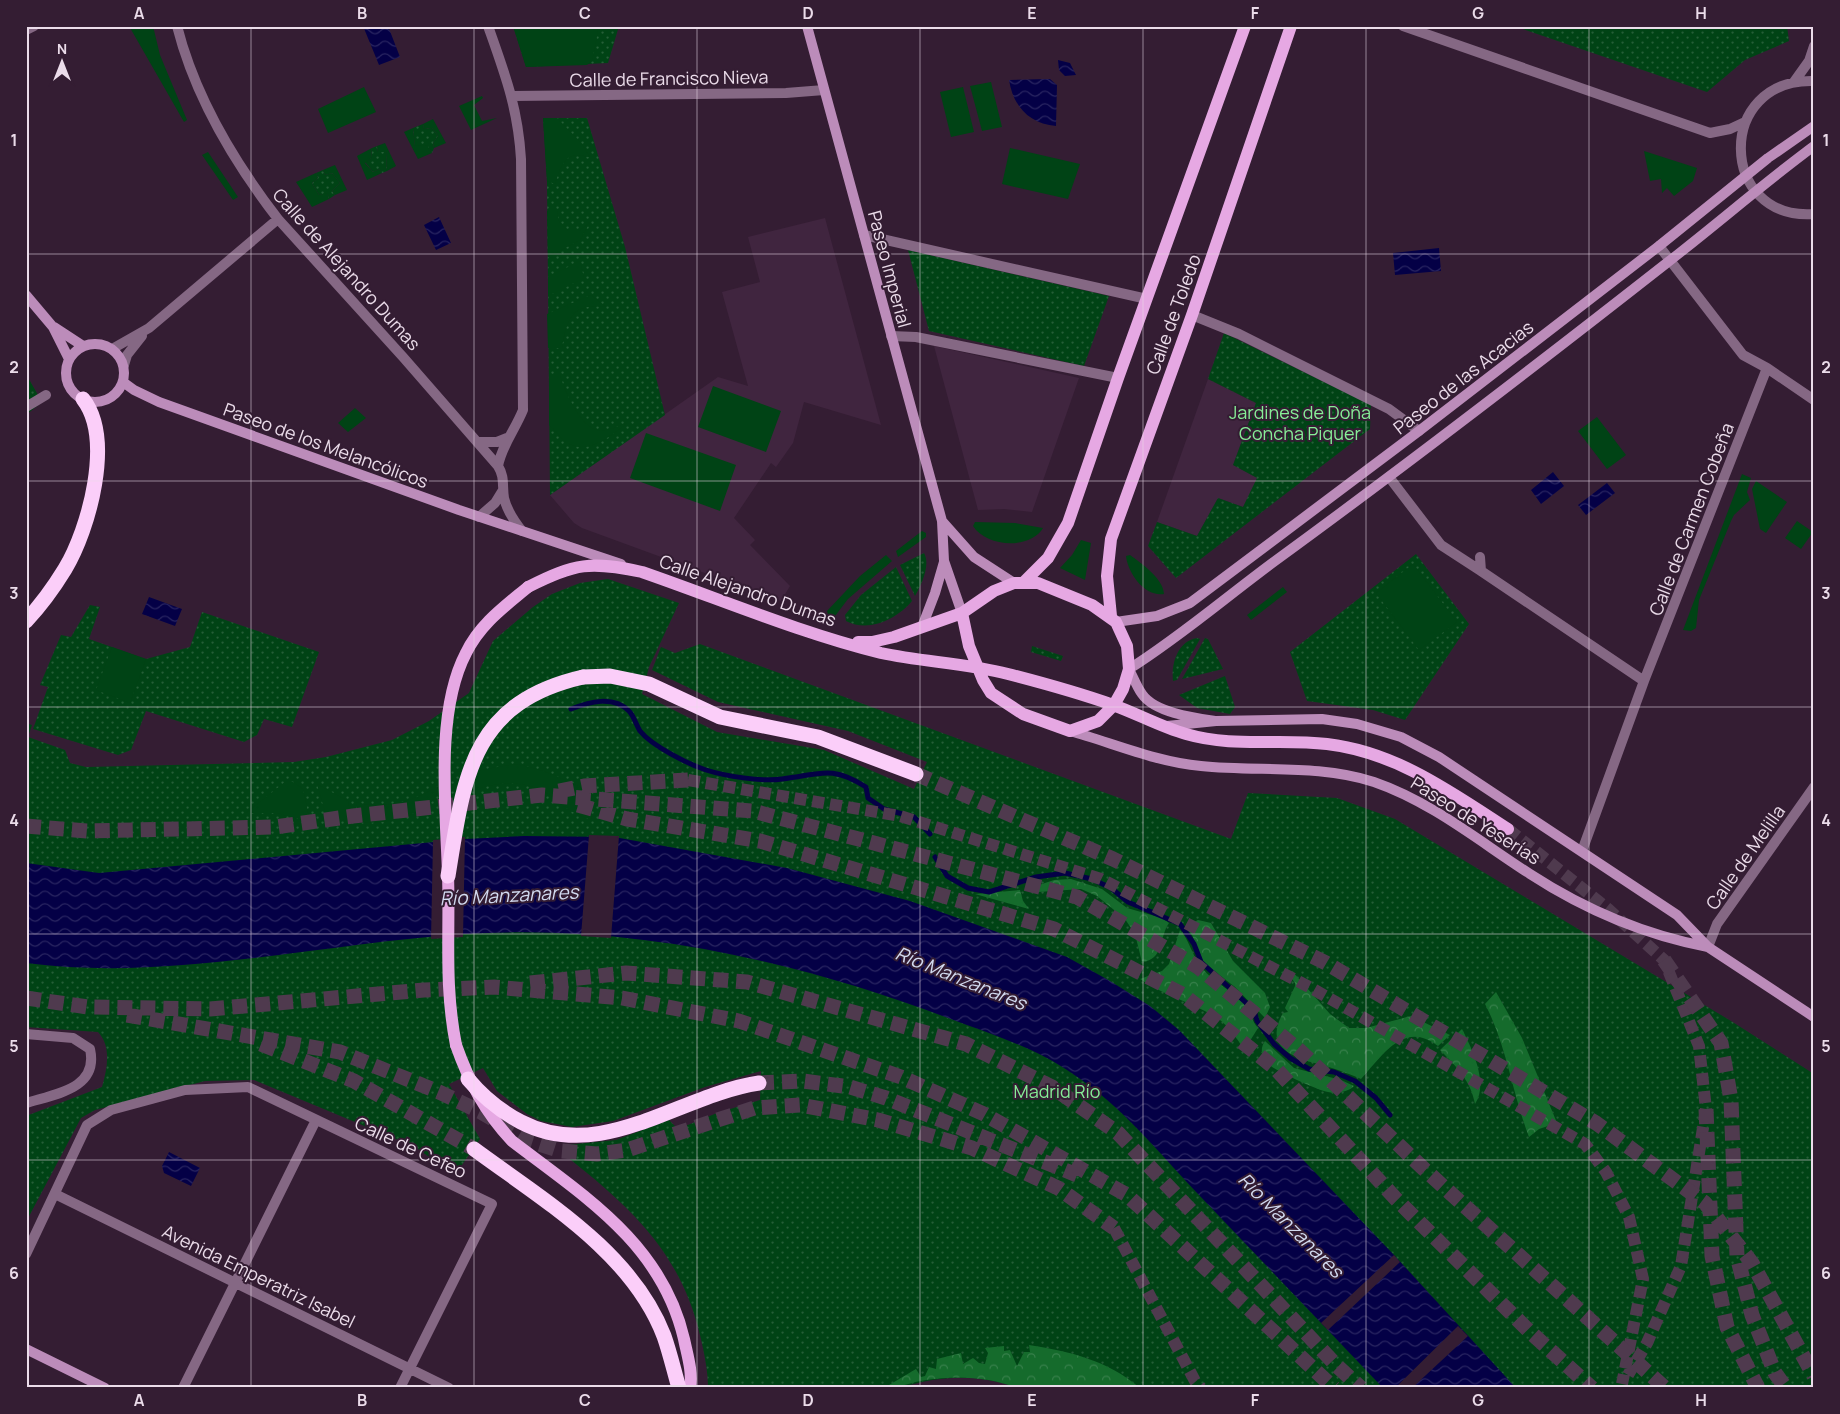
<svg xmlns="http://www.w3.org/2000/svg" width="1840" height="1414" font-family="Manrope,sans-serif">
<style>
.built{fill:#40253f}
.grass{fill:url(#grass-dots)}
.forest{fill:url(#forest-crowns)}
.garden{fill:#004315}
.water{fill:url(#water-waves)}
.pier{fill:#341d33}
.lines{fill:none;stroke-linecap:round;stroke-linejoin:round}
.stream{stroke:#040046;stroke-width:5}
.primary-tunnel{stroke:#4f3a4e;stroke-width:12;stroke-dasharray:12 6;stroke-linecap:butt}
.highway-tunnel{stroke:#4f3a4e;stroke-width:15;stroke-dasharray:15 8;stroke-linecap:butt}
.street{stroke:#856884;stroke-width:10}
.secondary{stroke:#bc8cba;stroke-width:10}
.primary{stroke:#e6a8e3;stroke-width:12}
.highway{stroke:#fbcef9;stroke-width:15}
.primary-bridge{stroke:#e6a8e3;stroke-width:12}
.highway-bridge{stroke:#fbcef9;stroke-width:15}
.grid{fill:none;stroke:#ebdcea;stroke-width:1;stroke-opacity:0.55}
.labels{text-anchor:middle;dominant-baseline:central;stroke-width:4;stroke-linejoin:round;paint-order:stroke}
.street-label{font-size:18px;fill:#ebdcea;stroke:#341d33}
.park-label{font-size:18px;fill:#87ee97;stroke:#341d33}
.water-label{font-size:19px;font-style:italic;fill:#d2daf0;stroke:#341d33}
.neatline{fill:none;stroke:#ebdcea;stroke-width:2}
.grid-label{font-size:16px;text-anchor:middle;font-weight:bold;fill:#ebdcea}
</style>
<defs>
<pattern id="grass-dots" width="8" height="8" patternUnits="userSpaceOnUse" patternTransform="scale(1.25)"><rect width="8" height="8" fill="#004315"/><path d="M2 2h.1M6 6h.1" fill="none" stroke="#255e37" stroke-width="1.8" stroke-linecap="round"/></pattern>
<pattern id="forest-crowns" width="20" height="18" patternUnits="userSpaceOnUse" patternTransform="scale(1.25)"><rect width="20" height="18" fill="#156b2c"/><path d="M2 6a3 3 0 1 1 6 0M12 15a3 3 0 1 1 6 0" fill="none" stroke="#37804b"/></pattern>
<pattern id="water-waves" width="16" height="10" patternUnits="userSpaceOnUse" patternTransform="scale(1.25)"><rect width="16" height="10" fill="#040046"/><path d="M0 5q4-4 8 0t8 0" fill="none" stroke="#292561"/></pattern>
</defs>
<rect width="100%" height="100%" fill="#341d33"/>
<path class="built" d="M 825,218 L 881,425 L 804,402 L 793,443 L 776,467 L 771,463 L 734,518 L 755,540 L 750,545 L 790,586 L 781,601 L 582,528 L 574,523 L 550,495 L 718,377 L 748,386 L 722,292 L 760,282 L 748,237 Z
M 934,346 L 1079,378 L 1032,512 L 1004,509 L 978,510 Z
M 1208,379 L 1256,403 L 1233,465 L 1258,478 L 1243,507 L 1218,498 L 1197,536 L 1157,522 Z"/>
<path class="grass" d="M 513,26 L 619,26 L 608,63 L 526,67 Z
M 1514,26 L 1787,26 L 1789,41 L 1745,60 L 1707,92 Z
M 543,118 L 587,118 L 625,247 L 665,415 L 550,495 L 547,181 Z
M 423,124 L 424,129 L 432,128 L 438,136 L 433,143 L 434,148 L 432,153 L 427,146 L 415,147 L 413,128 Z
M 377,146 L 378,152 L 386,152 L 387,171 L 382,173 L 379,169 L 373,172 L 365,162 L 371,158 L 372,148 Z
M 323,170 L 325,175 L 332,173 L 340,183 L 332,191 L 335,195 L 329,199 L 327,194 L 319,195 L 312,183 L 318,178 L 316,173 Z
M 908,250 L 1109,296 L 1084,366 L 929,331 Z
M 1224,333 L 1371,405 L 1370,429 L 1176,578 L 1148,546 L 1157,522 L 1197,536 L 1218,498 L 1243,507 L 1257,478 L 1233,465 L 1256,403 L 1208,379 Z
M 26,374 L 42,402 L 26,415 Z
M 924,553 C 931,565 921,585 915,596 L 900,565 Z
M 1416,554 L 1469,624 L 1405,720 L 1373,710 L 1307,701 L 1290,652 Z
M 896,567 L 912,601 C 897,619 869,633 846,621 L 845,615 L 861,595 Z
M 608,579 L 679,603 L 649,667 L 642,694 L 717,732 L 824,750 L 914,789 L 927,762 L 848,731 L 718,702 L 652,670 L 661,647 L 675,653 L 700,644 L 1231,839 L 1248,793 L 1337,798 L 1395,819 L 1731,1021 L 1814,1074 L 1814,1388 L 1018,1388 C 979,1374 940,1375 901,1388 L 708,1388 C 708,1370 704,1352 700,1335 C 680,1250 627,1204 562,1153 L 566,1145 L 616,1140 L 669,1120 L 678,1129 L 717,1113 L 760,1100 L 761,1071 L 705,1087 L 613,1121 L 572,1127 L 541,1121 L 527,1114 L 497,1091 L 483,1068 L 449,1084 L 480,1139 L 455,1175 L 415,1147 L 254,1080 L 205,1081 L 95,1110 L 81,1118 L 26,1222 L 26,1116 L 102,1087 C 107,1069 112,1047 98,1032 L 26,1027 L 26,723 L 32,725 L 28,737 L 65,750 L 70,763 L 86,767 L 294,762 L 326,757 L 392,740 L 429,721 L 469,693 L 493,641 L 533,607 L 552,594 L 580,583 Z
M 90,605 L 100,607 L 89,639 L 146,659 L 190,647 L 202,612 L 319,652 L 292,727 L 264,719 L 257,735 L 244,742 L 146,711 L 131,750 L 118,755 L 33,729 L 48,687 L 40,685 L 61,635 L 71,637 Z
M 1197,638 L 1200,639 L 1177,680 L 1173,681 C 1171,663 1178,641 1197,638 Z
M 1205,638 L 1208,639 L 1223,669 L 1182,679 Z
M 1032,646 L 1063,656 L 1061,661 L 1031,652 Z
M 1225,676 L 1235,707 L 1230,714 L 1197,708 L 1179,695 Z"/>
<path class="forest" d="M 1071,879 L 1102,889 L 1127,908 L 1162,918 L 1169,923 C 1159,937 1164,960 1142,962 L 1135,934 L 1125,919 L 1097,896 L 1081,889 L 1038,892 L 1033,887 L 1054,880 Z
M 1020,890 L 1023,901 L 1029,909 L 975,894 Z
M 1198,920 L 1211,923 L 1233,961 L 1265,993 L 1270,1007 L 1265,1018 L 1235,987 L 1204,963 L 1192,935 L 1185,927 Z
M 1180,930 C 1189,940 1191,952 1199,964 C 1212,982 1224,985 1239,999 C 1249,1007 1250,1019 1258,1028 L 1248,1044 L 1241,1045 C 1234,1034 1225,1022 1214,1016 C 1190,1002 1163,995 1140,979 L 1162,971 L 1169,964 Z
M 1292,971 L 1330,1014 L 1349,1028 L 1366,1028 L 1411,1016 L 1450,1035 L 1438,1046 C 1404,1020 1383,1055 1361,1079 C 1352,1075 1342,1071 1332,1068 C 1304,1059 1260,1054 1283,1013 L 1288,1012 L 1285,1008 L 1295,986 L 1295,983 L 1289,975 Z
M 1496,992 L 1522,1038 L 1557,1123 L 1539,1129 L 1529,1137 C 1512,1093 1507,1046 1485,1004 Z
M 1462,1029 C 1472,1049 1489,1083 1475,1104 C 1471,1081 1456,1066 1440,1050 Z
M 1265,1041 L 1294,1068 L 1341,1080 L 1354,1086 C 1349,1092 1335,1094 1328,1092 C 1317,1090 1274,1070 1267,1063 C 1261,1056 1260,1048 1265,1041 Z
M 1029,1345 C 1069,1351 1109,1361 1140,1388 L 1018,1388 C 989,1377 957,1375 926,1380 C 911,1382 900,1388 884,1388 L 916,1369 L 921,1377 L 925,1376 L 929,1367 L 936,1369 L 937,1359 L 961,1353 L 963,1364 L 973,1358 L 979,1363 L 985,1364 L 988,1353 L 985,1348 L 1004,1346 L 1004,1351 L 1010,1350 L 1017,1366 L 1024,1352 L 1030,1352 Z"/>
<path class="garden" d="M 129,26 L 153,26 L 160,55 L 187,120 L 184,122 Z
M 513,26 L 595,26 L 598,31 L 592,61 L 587,65 L 526,67 Z
M 991,82 L 1002,127 L 982,131 L 970,86 Z
M 364,87 L 376,112 L 328,133 L 318,109 Z
M 963,87 L 974,132 L 951,137 L 940,92 Z
M 482,96 L 483,98 L 474,105 L 482,121 L 497,118 L 471,130 L 459,106 Z
M 543,118 L 557,118 L 581,143 L 590,157 C 586,157 583,155 578,155 C 563,155 559,172 555,184 L 547,181 Z
M 433,119 L 446,143 L 434,148 L 433,143 L 438,136 L 432,128 L 424,129 L 423,124 Z
M 413,128 L 415,146 L 427,145 L 432,153 L 418,159 L 404,132 Z
M 385,143 L 396,166 L 387,171 L 386,152 L 378,152 L 377,146 Z
M 372,148 L 371,158 L 365,163 L 373,172 L 379,169 L 382,173 L 367,180 L 357,156 Z
M 1010,148 L 1080,164 L 1068,199 L 1002,184 Z
M 1644,151 L 1697,168 L 1693,181 L 1674,196 L 1667,188 L 1662,193 L 1661,179 L 1650,181 Z
M 208,152 L 238,197 L 233,200 L 202,155 Z
M 335,165 L 347,190 L 335,195 L 332,191 L 340,183 L 332,173 L 325,175 L 323,170 Z
M 316,173 L 318,178 L 312,183 L 319,195 L 327,193 L 329,199 L 312,207 L 296,182 Z
M 547,211 L 557,211 L 559,221 L 568,231 L 579,231 L 590,222 L 580,240 L 548,257 Z
M 580,261 L 584,278 L 548,296 L 548,277 Z
M 591,295 L 606,307 C 572,303 567,318 562,348 L 548,348 L 547,314 Z
M 549,374 L 560,374 C 563,389 581,427 597,430 C 607,432 618,426 627,423 C 612,435 587,457 566,442 C 560,437 555,430 549,425 Z
M 713,386 L 781,411 L 766,452 L 698,427 Z
M 355,408 L 366,418 L 348,432 L 338,423 Z
M 1597,417 L 1626,455 L 1607,469 L 1578,431 Z
M 646,433 L 736,465 L 720,511 L 630,478 Z
M 1742,474 L 1751,478 L 1747,492 L 1750,500 L 1734,515 L 1731,521 L 1699,600 L 1696,628 L 1691,631 L 1683,630 Z
M 1756,481 L 1787,502 L 1766,533 L 1760,529 L 1752,489 Z
M 1797,521 L 1813,532 L 1801,549 L 1785,538 Z
M 975,522 L 1015,523 L 1043,528 C 1030,550 986,547 973,526 Z
M 922,531 L 926,533 L 926,537 L 898,557 L 896,551 Z
M 1081,540 L 1091,543 L 1085,580 L 1060,568 L 1072,555 Z
M 886,555 L 892,561 L 848,599 L 832,620 L 829,618 L 827,611 L 860,576 Z
M 1130,555 C 1142,564 1163,578 1164,594 C 1145,597 1128,574 1126,556 Z
M 1413,564 L 1457,622 L 1419,650 L 1376,593 Z
M 1283,587 L 1287,592 L 1251,620 L 1247,615 Z
M 112,647 L 146,659 L 130,703 L 96,690 Z
M 514,764 C 542,768 567,780 592,793 L 591,820 C 584,817 576,814 569,810 C 562,805 556,798 548,794 C 522,779 495,782 469,792 L 462,777 L 481,770 Z
M 285,782 L 293,782 L 303,789 L 310,822 L 277,813 L 246,813 Z
M 443,783 C 438,791 434,801 427,806 C 401,824 352,830 325,812 L 317,784 L 348,801 L 350,813 L 357,811 L 356,802 C 386,811 417,800 443,783 Z"/>
<path class="water" d="M 363,26 L 388,26 L 400,57 L 379,65 Z
M 1058,60 L 1070,63 L 1076,75 L 1065,76 L 1059,70 Z
M 1050,79 L 1057,85 L 1056,126 C 1029,124 1013,106 1009,80 Z
M 439,217 L 451,243 L 436,250 L 424,225 Z
M 1439,248 L 1441,271 L 1395,275 L 1393,253 Z
M 1553,472 L 1564,486 L 1541,504 L 1531,490 Z
M 1607,483 L 1615,493 L 1586,515 L 1578,505 Z
M 149,597 L 182,609 L 175,626 L 142,614 Z
M 524,836 L 614,837 L 787,868 L 910,901 L 1067,957 L 1110,981 L 1150,1006 L 1179,1030 L 1394,1255 L 1516,1388 L 1383,1388 C 1321,1323 1260,1259 1199,1195 C 1159,1153 1122,1106 1073,1074 C 1036,1048 991,1034 948,1018 C 794,960 632,924 465,934 C 322,943 170,982 26,963 L 26,863 L 99,873 L 466,839 Z
M 169,1152 L 200,1168 L 191,1186 L 164,1173 L 162,1166 Z"/>
<path class="pier" d="M 589,835 L 619,836 L 611,938 L 581,936 Z
M 465,837 L 463,937 L 431,939 L 433,840 Z
M 1394,1255 L 1400,1262 L 1328,1330 L 1321,1323 Z
M 1458,1326 L 1468,1336 L 1412,1388 L 1395,1388 Z"/>
<g class="lines">
<path class="stream" d="M 571,709 C 589,702 613,695 629,711 C 634,716 636,725 640,731 C 652,746 688,764 706,770 C 725,776 762,782 782,779 C 819,775 830,764 866,787 L 868,798 L 884,809 L 914,817 L 930,834
M 935,857 L 947,876 L 968,888 L 989,892 L 1036,877 L 1065,873 L 1092,879 L 1111,888 L 1128,902 L 1180,924 L 1194,944 L 1201,962 L 1254,1010 L 1257,1021 L 1274,1044 L 1290,1058 L 1309,1069 L 1334,1072 L 1355,1081 L 1376,1098 L 1390,1115"/>
<path class="primary-tunnel" d="M 688,780 L 900,816 L 1101,879 L 1313,989 L 1585,1144 L 1606,1172 L 1629,1217 L 1643,1279 L 1622,1384
M 1508,829 L 1608,909 L 1664,960 L 1699,1046 L 1706,1109 L 1681,1266 L 1647,1343 L 1628,1375
M 1114,1228 L 1195,1381 L 1201,1388"/>
<path class="highway-tunnel" d="M 916,774 L 1113,859 L 1326,963 L 1596,1123 L 1705,1203 L 1752,1263 L 1814,1376
M 559,791 L 584,786 L 688,780
M 578,805 L 627,819 L 760,841 L 1054,929 L 1182,994 L 1276,1069 L 1396,1199 L 1529,1331 L 1592,1388
M 26,826 L 87,831 L 275,827 L 353,816 L 542,795 L 753,811 L 1077,897 L 1198,967 L 1299,1050 L 1424,1169 L 1665,1388
M 1664,960 L 1721,1043 L 1731,1100 L 1737,1256 L 1752,1315 L 1775,1373 L 1786,1388
M 530,983 L 626,973 L 747,982 L 966,1044 L 1052,1087 L 1118,1133 L 1336,1365 L 1361,1388
M 26,998 L 88,1007 L 210,1009 L 424,990 L 494,987 L 622,998 L 739,1021 L 901,1077 L 984,1114 L 1127,1195 L 1334,1388
M 127,1015 L 340,1052 L 439,1092 L 481,1112 L 530,1141 L 561,1151 L 597,1154 L 627,1150 L 754,1108 L 801,1105 L 878,1120 L 972,1148 L 1058,1188 L 1114,1228
M 261,1044 L 354,1081 L 474,1149
M 759,1083 L 803,1081 L 850,1087 L 886,1098 L 1077,1175
M 1706,1109 L 1712,1256 L 1727,1327 L 1758,1388"/>
<path class="street" d="M 177,26 C 195,97 234,162 278,219 L 403,357 L 498,466 C 505,477 502,486 504,498 C 507,511 514,521 522,531
M 488,26 C 505,74 518,108 521,159 L 523,410 C 515,430 502,445 498,466
M 1403,26 L 1710,133 L 1730,129 L 1745,122
M 26,30 L 34,26
M 1814,81 C 1715,78 1718,221 1814,214
M 1794,82 L 1809,61 L 1814,46
M 513,96 L 786,93 L 824,90
M 864,235 L 1147,299
M 1659,246 L 1743,355 L 1767,368 L 1814,400
M 1192,315 L 1239,334 L 1389,409 L 1419,431
M 891,336 L 916,337 L 1118,378
M 112,349 L 149,328 L 278,219
M 124,365 L 127,355 L 142,336
M 26,407 L 46,395
M 479,442 L 497,442 L 507,438
M 1389,477 L 1441,545 L 1481,571
M 479,517 L 495,503 L 503,490
M 1480,557 L 1481,571 L 1644,681
M 1582,851 L 1644,681 L 1767,368
M 1708,947 L 1717,924 L 1814,787
M 26,1034 L 73,1038 L 90,1049 C 99,1089 55,1094 26,1103
M 55,1194 L 449,1388
M 26,1254 L 87,1125 L 111,1110 L 185,1090 L 248,1087 L 492,1204 L 400,1388
M 183,1388 L 316,1120"/>
<path class="secondary" d="M 807,26 L 942,521 L 944,561 L 962,613
M 26,295 L 53,327 L 69,359
M 54,327 L 83,346
M66 373a29 29 0 1 1 58 0a29 29 0 1 1-58 0Z
M 123,382 L 134,390 L 159,402 L 459,510 L 621,564
M 942,521 L 974,557 L 1014,583
M 1116,622 L 1157,616 L 1190,603 L 1419,431 L 1659,246 L 1768,158 L 1814,126
M 922,627 L 935,593 L 944,562
M 1216,721 C 1195,718 1155,713 1142,694 C 1137,687 1133,677 1129,669 C 1180,637 1226,597 1275,561 C 1408,464 1538,364 1668,262 C 1717,224 1764,183 1814,146
M 1167,726 L 1216,721 L 1322,719 L 1357,724 L 1401,737 L 1439,757 L 1677,915 L 1708,947 L 1814,1017
M 1070,731 C 1113,743 1156,762 1201,766 C 1258,772 1319,764 1374,782 C 1432,802 1480,842 1530,874 C 1584,909 1645,935 1708,947
M 26,1349 L 105,1388"/>
<path class="primary" d="M 1024,582 L 1048,558 L 1068,523 L 1118,378 L 1245,26
M 528,587 C 575,563 591,561 642,572 C 720,599 800,633 881,653 C 923,662 966,663 1008,674 C 1043,683 1079,693 1113,705 C 1138,714 1161,727 1186,734 C 1234,748 1279,738 1327,744 C 1396,752 1451,792 1508,829
M 1111,616 L 1107,576 L 1111,539 L 1192,315 L 1291,26
M 858,642 L 872,642 L 894,637 L 962,613 L 994,591 L 1014,583 L 1038,583 L 1092,605 L 1116,622 L 1127,646 L 1129,669 L 1123,689 L 1114,705 L 1098,721 L 1070,731 L 1023,714 L 991,693 L 983,680 L 969,646 L 962,613
M 456,1045 C 469,1082 485,1112 512,1141 C 584,1196 662,1244 684,1339 C 687,1354 693,1372 690,1388"/>
<path class="highway" d="M 26,621 C 41,605 54,587 65,569 C 89,529 114,439 83,399
M 583,677 L 610,676 L 649,684 L 720,717 L 818,737 L 916,774
M 468,1079 C 483,1097 500,1111 521,1122 C 602,1164 679,1095 759,1083
M 474,1149 C 543,1200 632,1252 664,1336 C 670,1353 674,1371 679,1388"/>
<path class="primary-bridge" d="M 456,1045 C 444,984 450,934 448,874 C 446,808 435,712 466,653 C 480,624 504,607 528,587"/>
<path class="highway-bridge" d="M 448,876 C 464,778 470,703 583,677"/>
</g>
<path class="grid" d="M 251,26 L 251,1388M 474,26 L 474,1388M 697,26 L 697,1388M 920,26 L 920,1388M 1143,26 L 1143,1388M 1366,26 L 1366,1388M 1589,26 L 1589,1388M 26,254 L 1814,254M 26,481 L 1814,481M 26,707 L 1814,707M 26,934 L 1814,934M 26,1160 L 1814,1160"/>
<g class="labels">
<g class="street-label">
<text transform="translate(669 78) rotate(-1)">Calle de Francisco Nieva</text>
<text transform="translate(347 269) rotate(48)">Calle de Alejandro Dumas</text>
<text transform="translate(890 269) rotate(75)">Paseo Imperial</text>
<text transform="translate(1173 314) rotate(-70)">Calle de Toledo</text>
<text transform="translate(1463 377) rotate(-38)">Paseo de las Acacias</text>
<text transform="translate(326 445) rotate(20)">Paseo de los Melancólicos</text>
<text transform="translate(1691 519) rotate(-69)">Calle de Carmen Cobeña</text>
<text transform="translate(748 590) rotate(19)">Calle Alejandro Dumas</text>
<text transform="translate(1476 820) rotate(32)">Paseo de Yeserías</text>
<text transform="translate(1745 857) rotate(-55)">Calle de Melilla</text>
<text transform="translate(411 1147) rotate(25)">Calle de Cefeo</text>
<text transform="translate(259 1276) rotate(26)">Avenida Emperatriz Isabel</text>
</g>
<g class="park-label">
<text x="1300" y="412">Jardines de Doña<tspan x="1300" dy="21">Concha Piquer</tspan></text>
<text x="1057" y="1091">Madrid Río</text>
</g>
<g class="water-label">
<text transform="translate(509 895) rotate(-3)">Río Manzanares</text>
<text transform="translate(961 978) rotate(22)">Río Manzanares</text>
<text transform="translate(1291 1225) rotate(45)">Río Manzanares</text>
</g>
</g>
<rect width="1840" height="1414" fill="none" stroke="#341d33" stroke-width="55"/>
<g transform="translate(62 62)" stroke="#341d33" stroke-width="4" paint-order="stroke">
<path d="M0-4L9 19L0 12L-9 19Z" fill="#ebdcea"/>
<text y="-8" font-size="14" font-weight="bold" text-anchor="middle" fill="#ebdcea">N</text>
</g>
<rect x="28" y="28" width="1784" height="1358" class="neatline"/>
<g class="grid-label">
<text x="139" y="19">A</text>
<text x="362" y="19">B</text>
<text x="585" y="19">C</text>
<text x="808" y="19">D</text>
<text x="1032" y="19">E</text>
<text x="1255" y="19">F</text>
<text x="1478" y="19">G</text>
<text x="1701" y="19">H</text>
<text x="14" y="146">1</text>
<text x="1826" y="146">1</text>
<text x="14" y="373">2</text>
<text x="1826" y="373">2</text>
<text x="14" y="599">3</text>
<text x="1826" y="599">3</text>
<text x="14" y="826">4</text>
<text x="1826" y="826">4</text>
<text x="14" y="1052">5</text>
<text x="1826" y="1052">5</text>
<text x="14" y="1279">6</text>
<text x="1826" y="1279">6</text>
<text x="139" y="1406">A</text>
<text x="362" y="1406">B</text>
<text x="585" y="1406">C</text>
<text x="808" y="1406">D</text>
<text x="1032" y="1406">E</text>
<text x="1255" y="1406">F</text>
<text x="1478" y="1406">G</text>
<text x="1701" y="1406">H</text>
</g>
</svg>
